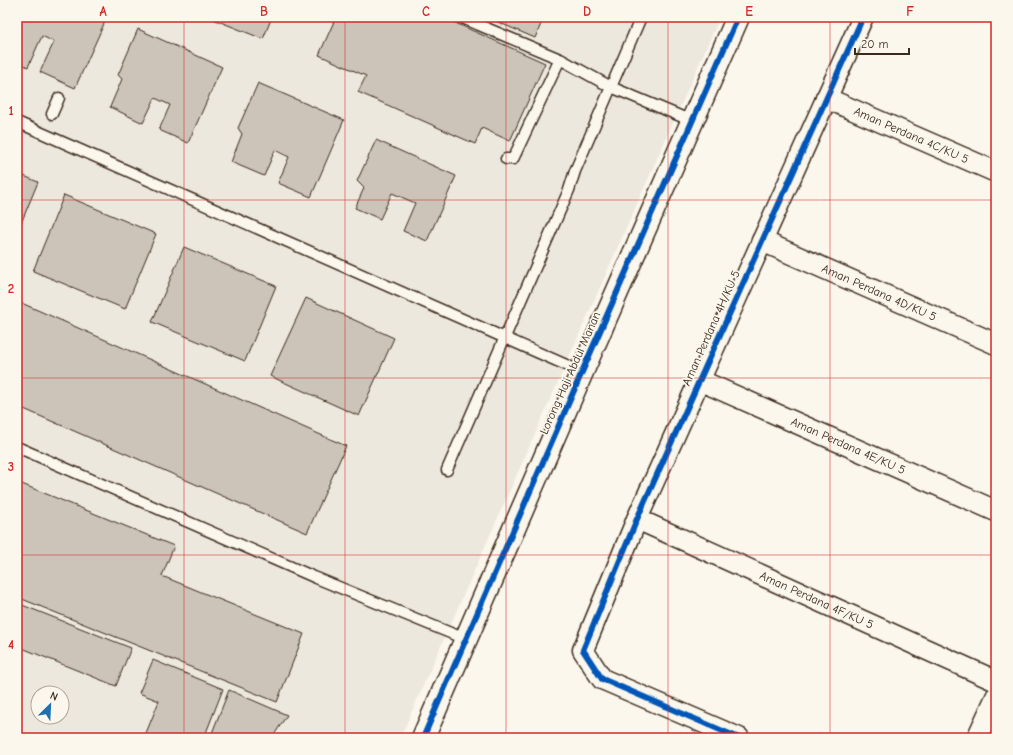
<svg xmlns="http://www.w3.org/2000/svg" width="1013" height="755" font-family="'Comic Neue',sans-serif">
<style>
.built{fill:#ede8dd;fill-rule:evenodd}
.building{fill:#ccc4b9;stroke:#3b2a1e}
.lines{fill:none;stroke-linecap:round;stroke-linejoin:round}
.service-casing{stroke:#3b2a1e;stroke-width:13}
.minor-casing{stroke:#3b2a1e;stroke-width:23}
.tertiary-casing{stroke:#3b2a1e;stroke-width:25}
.service{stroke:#fbf7ec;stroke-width:10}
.minor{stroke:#fbf7ec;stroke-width:20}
.tertiary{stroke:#fbf7ec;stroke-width:22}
.cycleway-casing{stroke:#fbf7ec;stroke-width:8}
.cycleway{stroke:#0057b8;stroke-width:6}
.grid{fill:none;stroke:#d62828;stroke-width:1;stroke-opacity:0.55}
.labels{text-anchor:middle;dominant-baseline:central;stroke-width:3.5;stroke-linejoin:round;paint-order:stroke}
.street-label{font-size:12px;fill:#3b2a1e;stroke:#fbf7ec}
.neatline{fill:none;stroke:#d62828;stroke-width:1.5}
.grid-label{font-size:13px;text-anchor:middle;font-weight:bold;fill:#d62828}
</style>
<rect width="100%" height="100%" fill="#fbf7ec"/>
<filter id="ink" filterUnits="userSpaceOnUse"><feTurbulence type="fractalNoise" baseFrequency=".025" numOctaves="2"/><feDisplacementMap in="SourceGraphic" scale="8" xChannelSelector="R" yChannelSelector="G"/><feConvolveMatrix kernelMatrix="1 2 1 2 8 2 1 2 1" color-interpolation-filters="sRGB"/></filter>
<g filter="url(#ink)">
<path class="built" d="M 17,17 L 720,17 L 400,738 L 17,738 ZM 38,693 L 62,693 L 62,717 L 38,717 Z"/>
<path class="building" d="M 17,17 L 107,17 L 75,88 L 40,72 L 54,42 L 42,36 L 28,67 L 17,62 Z
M 208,17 L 272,17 L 263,39 Z
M 336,17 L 442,17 L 545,63 L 510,141 L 482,128 L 475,144 L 358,92 L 366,76 L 319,55 Z
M 486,17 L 544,17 L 535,38 Z
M 138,29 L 222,67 L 188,143 L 159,130 L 170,105 L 155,98 L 143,123 L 110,107 L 122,79 L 118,75 Z
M 258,83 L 344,120 L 311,197 L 278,183 L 289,157 L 275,150 L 264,176 L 231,162 L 242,134 L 238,128 Z
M 376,140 L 456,176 L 427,241 L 403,231 L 415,203 L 392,193 L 380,219 L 355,208 L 364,188 L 357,181 Z
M 17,173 L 38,182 L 17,233 Z
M 64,195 L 156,234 L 125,309 L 33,271 Z
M 184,247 L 276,286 L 245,361 L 152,322 Z
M 306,298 L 394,338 L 359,416 L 270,376 Z
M 17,301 L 346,446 L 307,533 L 17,406 Z
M 17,482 L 174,546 L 162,576 L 304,634 L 277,702 L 17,597 Z
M 17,603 L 131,648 L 116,686 L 17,646 Z
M 153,660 L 223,689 L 204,738 L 144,738 L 159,701 L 139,693 Z
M 229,690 L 287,715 L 272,738 L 210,738 Z"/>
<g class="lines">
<g class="service-casing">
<path id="service" d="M 460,17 L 560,59 L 611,87 L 692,121
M 52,114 L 59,98
M 17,122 L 582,372
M 506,159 L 513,159 L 560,59
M 17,447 L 314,577 L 465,639
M 447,470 L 569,190 L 575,171 L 641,17"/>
</g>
<g class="minor-casing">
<g id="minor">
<path id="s1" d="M 826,98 L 996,172"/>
<path id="s2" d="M 762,241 L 996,344"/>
<path id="s3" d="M 699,380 L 996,511"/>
<path id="s4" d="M 637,519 L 996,681"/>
<path d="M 739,738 L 602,679 L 583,650 L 637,519 L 863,17"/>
<path d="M 977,738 L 996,697"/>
</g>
</g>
<g class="tertiary-casing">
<path id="tertiary" d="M 423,738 L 582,372 L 738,17"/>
</g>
<use href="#service" class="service"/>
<use href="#minor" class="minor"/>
<use href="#tertiary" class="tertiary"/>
<g class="cycleway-casing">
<path id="cycleway" d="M 423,738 L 582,372 L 738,17
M 739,738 L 602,679 L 583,650 L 637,519 L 863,17"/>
</g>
<use href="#cycleway" class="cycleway"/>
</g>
</g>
<path class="grid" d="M 184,17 L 184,738M 345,17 L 345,738M 506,17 L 506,738M 668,17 L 668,738M 830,17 L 830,738M 17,200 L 996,200M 17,378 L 996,378M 17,555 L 996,555"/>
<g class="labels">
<g class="street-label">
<text stroke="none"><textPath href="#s1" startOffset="93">Aman Perdana 4C/KU 5</textPath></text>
<text stroke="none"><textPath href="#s2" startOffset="128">Aman Perdana 4D/KU 5</textPath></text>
<text transform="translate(711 328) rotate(-66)">Aman Perdana 4H/KU 5</text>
<text transform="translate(570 373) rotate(-66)">Lorong Haji Abdul Manan</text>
<text stroke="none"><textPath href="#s3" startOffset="163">Aman Perdana 4E/KU 5</textPath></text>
<text stroke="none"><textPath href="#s4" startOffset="197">Aman Perdana 4F/KU 5</textPath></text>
</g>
</g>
<rect width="1013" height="755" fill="none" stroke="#fbf7ec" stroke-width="44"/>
<g transform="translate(50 705) rotate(24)"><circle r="19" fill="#fbf7ec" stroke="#aea59a"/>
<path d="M0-3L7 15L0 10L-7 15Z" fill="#1f6fb2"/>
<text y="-6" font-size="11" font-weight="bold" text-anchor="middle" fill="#3b2a1e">N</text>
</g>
<path d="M855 48v6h54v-6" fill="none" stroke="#3b2a1e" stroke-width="2"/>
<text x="861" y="48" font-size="12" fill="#3b2a1e" stroke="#fbf7ec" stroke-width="3" paint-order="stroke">20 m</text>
<rect x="22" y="22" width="969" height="711" class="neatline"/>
<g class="grid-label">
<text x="103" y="16">A</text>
<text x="264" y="16">B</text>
<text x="426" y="16">C</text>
<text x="587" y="16">D</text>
<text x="749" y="16">E</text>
<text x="910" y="16">F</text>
<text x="11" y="115">1</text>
<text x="11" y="293">2</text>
<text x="11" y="471">3</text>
<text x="11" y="649">4</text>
</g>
</svg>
